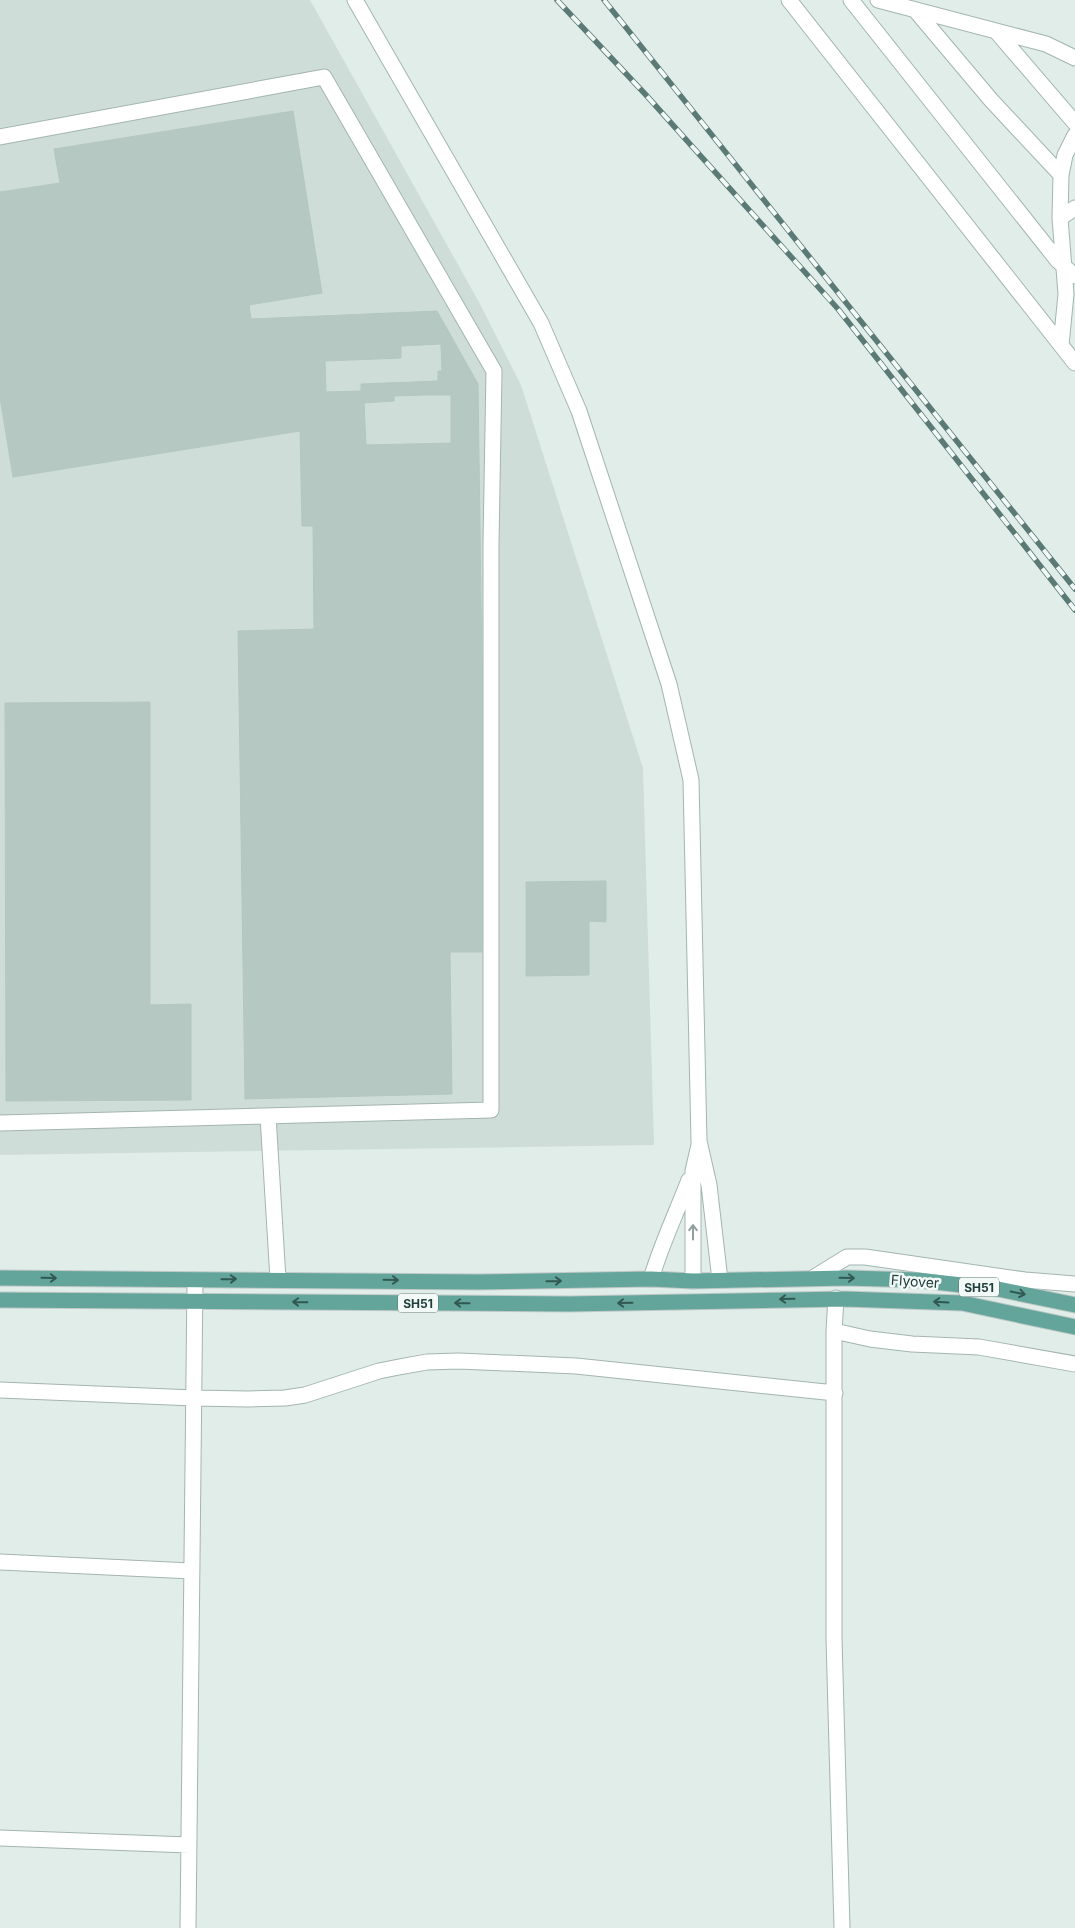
<svg xmlns="http://www.w3.org/2000/svg" width="1075" height="1928" font-family="Inter,sans-serif">
<style>
.built{fill:#cfddd8}
.building{fill:#b6c8c2;stroke:#b3c7c1;fill-rule:evenodd}
.lines{fill:none;stroke-linecap:round;stroke-linejoin:round}
.minor-casing{stroke:#a3b5b1;stroke-width:17}
.major-casing{stroke:#c1c9c8;stroke-width:17}
.minor{stroke:#fff;stroke-width:15}
.major{stroke:#63a59a;stroke-width:15}
.rail-casing{stroke:#5b7a75;stroke-width:5.5}
.rail{stroke:#f2f9f6;stroke-width:4;stroke-dasharray:11;stroke-linecap:butt}
.oneway{stroke:#909f9c}
.oneway2{stroke:#315852}
.labels{text-anchor:middle;dominant-baseline:central;stroke-width:5;stroke-linejoin:round;paint-order:stroke}
.shield{fill:#f2f9f6;stroke:#5f7772;stroke-width:1}
.shield-label{font-size:12px;font-weight:bold;fill:#203f3a}
.street-label{font-size:14px;fill:#203f3a;stroke:#f2f9f6}
</style>
<rect width="100%" height="100%" fill="#e1ede9"/>
<path class="built" d="M 0,0 L 310,0 L 480,304 L 521,385 L 643,768 L 654,1145 L 0,1155 Z"/>
<path class="building" d="M 293,111 L 322,293 L 249,305 L 251,319 L 437,311 L 478,384 L 482,670 L 482,952 L 450,952 L 452,1094 L 245,1099 L 238,631 L 314,629 L 313,526 L 302,526 L 300,431 L 13,477 L 0,397 L 0,192 L 60,183 L 54,149 ZM 441,344 L 442,371 L 438,371 L 438,381 L 361,384 L 361,391 L 326,392 L 325,361 L 401,358 L 401,346 ZM 424,395 L 451,395 L 451,443 L 366,445 L 364,403 L 394,401 L 394,396 Z
M 150,702 L 150,1005 L 191,1004 L 191,1100 L 6,1101 L 5,703 Z
M 606,881 L 606,922 L 589,921 L 589,975 L 526,976 L 526,882 Z"/>
<g class="lines">
<g class="minor-casing">
<path id="minor" d="M 355,0 L 541,323 L 579,411 L 669,684 L 691,780 L 699,1141 L 709,1185 L 720,1280
M 789,0 L 1075,363
M 851,0 L 1058,261 L 1075,276
M 878,0 L 1046,44 L 1075,58
M 916,11 L 991,100 L 1061,175
M 996,31 L 1075,123
M 0,137 L 324,77 L 494,371 L 491,544 L 491,1110 L 0,1123
M 1060,218 L 1075,208
M 1061,345 L 1066,294 L 1060,218 L 1061,175 L 1065,155 L 1075,135
M 268,1116 L 278,1279
M 813,1278 L 847,1257 L 865,1257 L 1025,1280 L 1075,1284
M 651,1279 C 661,1245 676,1214 689,1180
M 693,1281 L 693,1171 L 699,1145
M 836,1298 L 834,1331 L 870,1339 L 912,1344 L 979,1347 L 1075,1364
M 834,1331 L 834,1638 L 842,1928
M 0,1390 L 194,1398 L 248,1399 L 285,1398 L 305,1395 L 379,1371 L 399,1367 L 427,1362 L 459,1361 L 576,1366 L 835,1393
M 0,1562 L 192,1571
M 0,1838 L 189,1845
M 188,1928 L 195,1280"/>
</g>
<g class="major-casing">
<path id="major" d="M 0,1278 L 478,1282 L 651,1279 L 693,1281 L 847,1278 L 917,1280 L 998,1289 L 1075,1305
M 0,1300 L 569,1304 L 845,1299 L 962,1303 L 1075,1327"/>
</g>
<use href="#minor" class="minor"/>
<use href="#major" class="major"/>
<g class="rail-casing">
<path id="rail" d="M 557,0 L 646,95 L 838,309 L 1075,610
M 604,0 L 1075,589"/>
</g>
<use href="#rail" class="rail"/>
</g>
<defs><path id="oneway-shaft" d="M-6 0H5M1.5-3L5.5 0L1.5 3" fill="none" stroke-width="1.6" stroke-linecap="round" stroke-linejoin="round" transform="scale(1.25)"/></defs>
<use class="oneway" href="#oneway-shaft" transform="translate(693 1232) rotate(-90)"/>
<g class="oneway2">
<use href="#oneway-shaft" transform="translate(49 1278) rotate(1)"/>
<use href="#oneway-shaft" transform="translate(847 1278) rotate(1)"/>
<use href="#oneway-shaft" transform="translate(229 1279) rotate(-1)"/>
<use href="#oneway-shaft" transform="translate(391 1280) rotate(1)"/>
<use href="#oneway-shaft" transform="translate(554 1281) rotate(-1)"/>
<use href="#oneway-shaft" transform="translate(1018 1293) rotate(11)"/>
<use href="#oneway-shaft" transform="translate(787 1299) rotate(179)"/>
<use href="#oneway-shaft" transform="translate(300 1302) rotate(-179)"/>
<use href="#oneway-shaft" transform="translate(941 1302) rotate(-177)"/>
<use href="#oneway-shaft" transform="translate(462 1303) rotate(-179)"/>
<use href="#oneway-shaft" transform="translate(625 1303) rotate(179)"/>
</g>
<g class="labels">
<g class="shield">
<rect x="959" y="1277.5" width="40" height="19" rx="4"/>
<rect x="398" y="1293.5" width="40" height="19" rx="4"/>
</g>
<g class="shield-label">
<text x="979" y="1287">SH51</text>
<text x="418" y="1303">SH51</text>
</g>
<g class="street-label">
<text transform="translate(915 1281) rotate(4)">Flyover</text>
</g>
</g>
</svg>
